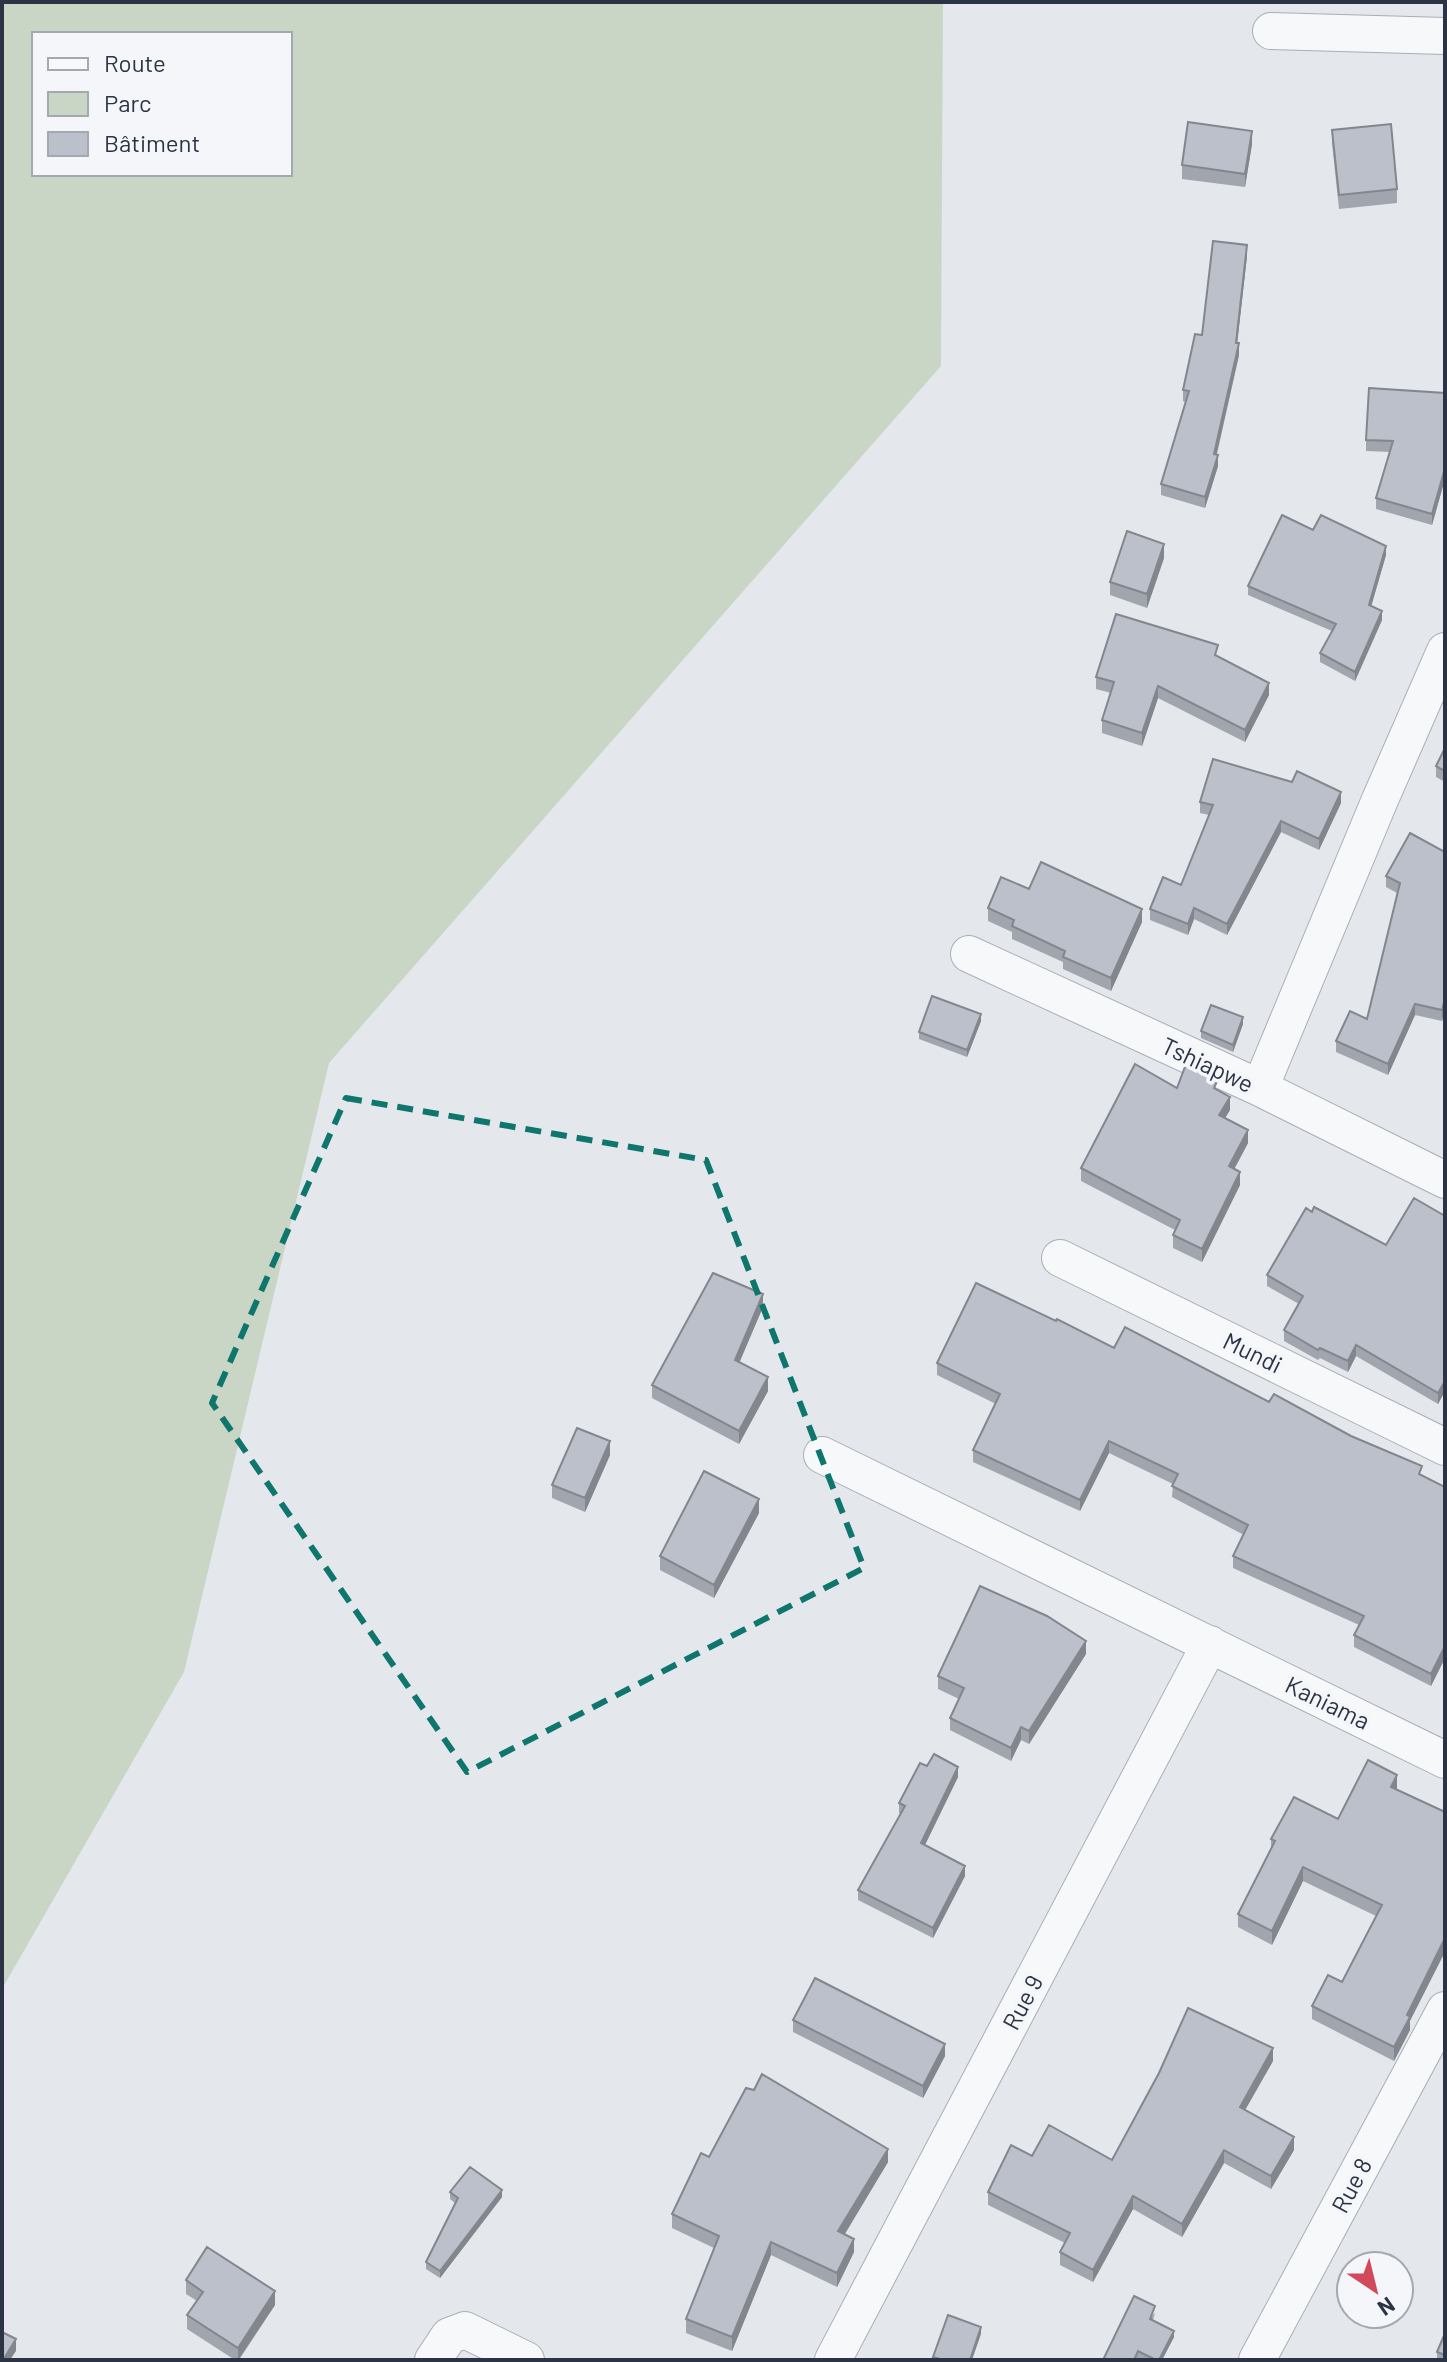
<svg xmlns="http://www.w3.org/2000/svg" width="1447" height="2362" font-family="Barlow,sans-serif">
<style>
.green{fill:#c9d6c5;fill-rule:evenodd}
.lines{fill:none;stroke-linecap:round;stroke-linejoin:round}
.minor-casing{stroke:#a9aeb7;stroke-width:38}
.minor{stroke:#f7f8fa;stroke-width:36}
.wall{fill:#a1a5ae}
.shaded-wall{fill:#83868d}
.building{fill:#bbc0ca;stroke:#83868d;stroke-width:2}
.marked{fill:none;stroke:#0f766e;stroke-width:6;stroke-dasharray:16 10;stroke-linejoin:round}
.labels{text-anchor:middle;dominant-baseline:central;stroke-width:7;stroke-linejoin:round;paint-order:stroke}
.street-label{font-size:24px;fill:#2b3445;stroke:#f4f6f9}
</style>
<rect width="100%" height="100%" fill="#e4e7ec"/>
<path class="green" d="M 2,2 L 943,2 L 941,366 L 329,1063 L 184,1672 L 2,1989 ZM 34,34 L 290,34 L 290,174 L 34,174 Z"/>
<g class="lines">
<g class="minor-casing">
<path id="minor" d="M 1271,31 L 1445,36
M 969,954 L 1260,1088 L 1445,1180
M 1260,1088 L 1379,802 L 1445,651
M 1060,1258 L 1445,1447
M 822,1455 L 1445,1760
M 433,2360 L 449,2336 L 465,2330 L 526,2360
M 833,2360 L 1210,1644
M 1257,2360 L 1445,2010"/>
</g>
<use href="#minor" class="minor"/>
</g>
<path class="wall" d="M 1332,130 L 1397,189 L 1397,203 L 1339,209 L 1332,143 Z
M 1252,144 L 1245,187 L 1182,179 L 1182,165 Z
M 1247,256 L 1237,343 L 1239,355 L 1217,454 L 1218,466 L 1205,508 L 1161,495 L 1161,484 L 1185,402 L 1183,401 L 1183,390 L 1202,335 Z
M 1445,393 L 1445,479 L 1432,525 L 1376,509 L 1376,498 L 1390,452 L 1366,451 L 1366,440 Z
M 1386,555 L 1371,606 L 1382,620 L 1355,681 L 1320,662 L 1320,653 L 1332,631 L 1248,595 L 1248,586 Z
M 1164,558 L 1147,608 L 1110,595 L 1110,582 Z
M 1218,656 L 1269,695 L 1245,742 L 1158,698 L 1142,746 L 1102,733 L 1102,720 L 1111,693 L 1096,689 L 1096,677 Z
M 1445,748 L 1445,782 L 1436,777 L 1436,766 Z
M 1200,802 L 1341,803 L 1319,850 L 1281,832 L 1227,935 L 1194,919 L 1188,935 L 1150,920 L 1150,909 L 1181,885 L 1209,815 L 1200,813 Z
M 1445,852 L 1445,1009 L 1442,1021 L 1415,1015 L 1388,1075 L 1336,1052 L 1336,1041 L 1367,1019 L 1397,893 L 1386,887 L 1386,876 Z
M 1029,889 L 1142,922 L 1111,991 L 1063,969 L 1063,962 L 1012,939 L 1012,932 L 988,921 L 988,908 Z
M 981,1021 L 967,1057 L 919,1039 L 919,1032 Z
M 1243,1024 L 1233,1052 L 1201,1038 L 1201,1031 Z
M 1177,1088 L 1218,1090 L 1230,1110 L 1225,1118 L 1248,1143 L 1234,1169 L 1240,1185 L 1202,1262 L 1173,1248 L 1173,1235 L 1175,1230 L 1081,1181 L 1081,1168 Z
M 1445,1216 L 1445,1391 L 1438,1404 L 1356,1356 L 1348,1372 L 1320,1358 L 1318,1360 L 1284,1341 L 1284,1330 L 1299,1304 L 1267,1286 L 1267,1275 L 1386,1245 Z
M 763,1307 L 739,1362 L 768,1391 L 739,1444 L 652,1398 L 652,1385 Z
M 1114,1348 L 1269,1402 L 1445,1487 L 1445,1658 L 1431,1686 L 1354,1647 L 1354,1635 L 1359,1625 L 1233,1568 L 1233,1556 L 1244,1535 L 1172,1497 L 1173,1484 L 1109,1453 L 1080,1511 L 973,1462 L 973,1450 L 996,1404 L 937,1375 L 937,1363 Z
M 610,1455 L 585,1512 L 552,1498 L 552,1485 Z
M 759,1513 L 714,1598 L 660,1570 L 660,1556 Z
M 1086,1654 L 1029,1744 L 1021,1740 L 1011,1761 L 950,1730 L 950,1718 L 959,1699 L 938,1689 L 938,1676 Z
M 927,1766 L 958,1777 L 925,1845 L 965,1876 L 933,1938 L 858,1900 L 858,1890 L 901,1814 L 899,1813 L 899,1803 Z
M 1397,1789 L 1410,2030 L 1394,2061 L 1312,2019 L 1312,2006 L 1342,1982 L 1376,1916 L 1303,1881 L 1272,1945 L 1238,1927 L 1238,1914 L 1271,1848 L 1271,1839 L 1338,1819 Z
M 793,2020 L 945,2056 L 923,2098 L 793,2032 Z
M 1273,2061 L 1245,2110 L 1294,2150 L 1271,2189 L 1224,2163 L 1182,2237 L 1133,2209 L 1093,2282 L 1060,2265 L 1060,2252 L 1065,2243 L 988,2205 L 988,2192 L 1032,2156 L 1112,2160 Z
M 709,2157 L 888,2162 L 845,2234 L 854,2252 L 837,2287 L 771,2255 L 732,2351 L 686,2333 L 686,2319 L 714,2248 L 672,2228 L 672,2214 Z
M 450,2192 L 502,2197 L 440,2278 L 426,2269 L 426,2262 L 455,2203 L 450,2199 Z
M 186,2280 L 275,2305 L 239,2360 L 235,2360 L 187,2329 L 187,2315 L 197,2301 L 186,2294 Z
M 1155,2313 L 1153,2320 L 1174,2337 L 1162,2360 L 1142,2360 L 1138,2358 L 1137,2360 L 1103,2360 Z
M 1445,2333 L 1445,2360 L 1437,2360 L 1437,2352 Z"/>
<path class="shaded-wall" d="M 1252,131 L 1252,144 L 1245,187 L 1245,174 Z
M 1247,245 L 1247,256 L 1236,354 L 1236,343 Z
M 1239,343 L 1239,355 L 1214,465 L 1214,454 Z
M 1218,455 L 1218,466 L 1205,508 L 1205,497 Z
M 1445,468 L 1445,479 L 1432,525 L 1432,514 Z
M 1164,544 L 1164,558 L 1147,608 L 1147,594 Z
M 1386,546 L 1386,555 L 1369,614 L 1369,605 Z
M 1382,611 L 1382,620 L 1355,681 L 1355,672 Z
M 1269,683 L 1269,695 L 1245,742 L 1245,730 Z
M 1158,686 L 1158,698 L 1142,746 L 1142,733 Z
M 1341,792 L 1341,803 L 1319,850 L 1319,839 Z
M 1281,821 L 1281,832 L 1227,935 L 1227,924 Z
M 1194,908 L 1194,919 L 1188,935 L 1188,924 Z
M 1142,909 L 1142,922 L 1111,991 L 1111,978 Z
M 1445,998 L 1445,1009 L 1442,1021 L 1442,1010 Z
M 1415,1004 L 1415,1015 L 1388,1075 L 1388,1064 Z
M 981,1014 L 981,1021 L 967,1057 L 967,1050 Z
M 1243,1017 L 1243,1024 L 1233,1052 L 1233,1045 Z
M 1230,1097 L 1230,1110 L 1219,1128 L 1219,1115 Z
M 1248,1130 L 1248,1143 L 1229,1179 L 1229,1166 Z
M 1240,1172 L 1240,1185 L 1202,1262 L 1202,1249 Z
M 763,1294 L 763,1307 L 735,1373 L 735,1360 Z
M 1356,1345 L 1356,1356 L 1348,1372 L 1348,1361 Z
M 768,1377 L 768,1391 L 739,1444 L 739,1431 Z
M 1445,1381 L 1445,1391 L 1438,1404 L 1438,1393 Z
M 610,1441 L 610,1455 L 585,1512 L 585,1498 Z
M 1109,1441 L 1109,1453 L 1080,1511 L 1080,1500 Z
M 759,1499 L 759,1513 L 714,1598 L 714,1585 Z
M 1086,1641 L 1086,1654 L 1029,1744 L 1029,1731 Z
M 1445,1646 L 1445,1658 L 1431,1686 L 1431,1674 Z
M 1021,1727 L 1021,1740 L 1011,1761 L 1011,1748 Z
M 958,1767 L 958,1777 L 921,1853 L 921,1843 Z
M 1397,1775 L 1397,1789 L 1391,1801 L 1391,1787 Z
M 965,1866 L 965,1876 L 933,1938 L 933,1928 Z
M 1303,1867 L 1303,1881 L 1272,1945 L 1272,1931 Z
M 1445,1938 L 1445,1952 L 1410,2021 L 1410,2030 L 1394,2061 L 1394,2047 L 1407,2015 Z
M 945,2044 L 945,2056 L 923,2098 L 923,2086 Z
M 1273,2048 L 1273,2061 L 1240,2119 L 1240,2107 Z
M 1294,2137 L 1294,2150 L 1271,2189 L 1271,2176 Z
M 888,2149 L 888,2162 L 838,2245 L 838,2231 Z
M 1224,2150 L 1224,2163 L 1182,2237 L 1182,2224 Z
M 502,2190 L 502,2197 L 440,2278 L 440,2271 Z
M 1133,2196 L 1133,2209 L 1093,2282 L 1093,2270 Z
M 854,2239 L 854,2252 L 837,2287 L 837,2273 Z
M 771,2242 L 771,2255 L 732,2351 L 732,2337 Z
M 275,2291 L 275,2305 L 238,2360 L 238,2348 Z
M 981,2327 L 981,2334 L 972,2360 L 970,2360 Z
M 1174,2331 L 1174,2337 L 1162,2360 L 1159,2360 Z
M 16,2339 L 16,2351 L 10,2360 L 3,2360 Z"/>
<path class="building" d="M 1188,122 L 1252,131 L 1245,174 L 1182,165 Z
M 1391,124 L 1397,189 L 1339,195 L 1332,130 Z
M 1213,241 L 1247,245 L 1236,343 L 1239,343 L 1214,454 L 1218,455 L 1205,497 L 1161,484 L 1189,391 L 1183,390 L 1195,334 L 1202,335 Z
M 1369,388 L 1445,393 L 1445,468 L 1432,514 L 1376,498 L 1393,441 L 1366,440 Z
M 1282,515 L 1313,530 L 1321,515 L 1386,546 L 1369,605 L 1382,611 L 1355,672 L 1320,653 L 1336,624 L 1248,586 Z
M 1127,531 L 1164,544 L 1147,594 L 1110,582 Z
M 1116,614 L 1218,645 L 1215,655 L 1269,683 L 1245,730 L 1158,686 L 1142,733 L 1102,720 L 1114,682 L 1096,677 Z
M 1445,748 L 1445,771 L 1436,766 Z
M 1213,759 L 1292,782 L 1297,771 L 1341,792 L 1319,839 L 1281,821 L 1227,924 L 1194,908 L 1188,924 L 1150,909 L 1163,877 L 1181,885 L 1213,805 L 1200,802 Z
M 1410,833 L 1445,852 L 1445,998 L 1442,1010 L 1415,1004 L 1388,1064 L 1336,1041 L 1350,1011 L 1367,1019 L 1400,883 L 1386,876 Z
M 1041,862 L 1142,909 L 1111,978 L 1063,957 L 1065,951 L 1012,926 L 1014,920 L 988,908 L 1001,877 L 1029,889 Z
M 932,996 L 981,1014 L 967,1050 L 919,1032 Z
M 1211,1005 L 1243,1017 L 1233,1045 L 1201,1031 Z
M 1135,1064 L 1177,1088 L 1186,1064 L 1218,1079 L 1214,1088 L 1230,1097 L 1219,1115 L 1248,1130 L 1229,1166 L 1240,1172 L 1202,1249 L 1173,1235 L 1180,1220 L 1081,1168 Z
M 1414,1198 L 1445,1216 L 1445,1381 L 1438,1393 L 1356,1345 L 1348,1361 L 1320,1348 L 1318,1350 L 1284,1330 L 1303,1296 L 1267,1275 L 1306,1208 L 1312,1212 L 1314,1207 L 1386,1245 Z
M 713,1273 L 763,1294 L 735,1360 L 768,1377 L 739,1431 L 652,1385 Z
M 976,1283 L 1056,1321 L 1057,1319 L 1114,1348 L 1125,1327 L 1269,1402 L 1274,1394 L 1351,1436 L 1422,1466 L 1419,1474 L 1445,1487 L 1445,1646 L 1431,1674 L 1354,1635 L 1364,1616 L 1233,1556 L 1248,1525 L 1172,1486 L 1178,1474 L 1109,1441 L 1080,1500 L 973,1450 L 1000,1394 L 937,1363 Z
M 577,1428 L 610,1441 L 585,1498 L 552,1485 Z
M 704,1471 L 759,1499 L 714,1585 L 660,1556 Z
M 980,1586 L 1047,1616 L 1086,1641 L 1029,1731 L 1021,1727 L 1011,1748 L 950,1718 L 964,1688 L 938,1676 Z
M 934,1754 L 958,1767 L 921,1843 L 965,1866 L 933,1928 L 858,1890 L 905,1806 L 899,1803 L 920,1763 L 927,1766 Z
M 1368,1760 L 1397,1775 L 1391,1787 L 1445,1812 L 1445,1938 L 1407,2015 L 1410,2017 L 1394,2047 L 1312,2006 L 1328,1975 L 1342,1982 L 1382,1905 L 1303,1867 L 1272,1931 L 1238,1914 L 1275,1841 L 1271,1839 L 1294,1797 L 1338,1819 Z
M 815,1978 L 945,2044 L 923,2086 L 793,2020 Z
M 1188,2008 L 1273,2048 L 1240,2107 L 1294,2137 L 1271,2176 L 1224,2150 L 1182,2224 L 1133,2196 L 1093,2270 L 1060,2252 L 1070,2233 L 988,2192 L 1011,2145 L 1032,2156 L 1049,2125 L 1112,2160 L 1159,2073 Z
M 762,2074 L 888,2149 L 838,2231 L 854,2239 L 837,2273 L 771,2242 L 732,2337 L 686,2319 L 719,2236 L 672,2214 L 701,2153 L 709,2157 L 746,2088 L 754,2090 Z
M 470,2167 L 502,2190 L 440,2271 L 426,2262 L 458,2198 L 450,2192 Z
M 207,2247 L 275,2291 L 238,2348 L 187,2315 L 203,2292 L 186,2280 Z
M 1134,2296 L 1155,2306 L 1150,2319 L 1174,2331 L 1159,2360 L 1156,2360 L 1138,2351 L 1134,2360 L 1103,2360 Z
M 948,2315 L 981,2327 L 970,2360 L 943,2360 L 933,2357 Z
M 2,2332 L 16,2339 L 3,2360 L 2,2360 Z
M 1445,2333 L 1445,2355 L 1437,2352 Z"/>
<path class="marked" d="M 346,1098 L 706,1160 L 864,1568 L 467,1772 L 212,1403 Z"/>
<g class="labels">
<g class="street-label">
<text transform="translate(1208 1064) rotate(25)">Tshiapwe</text>
<text transform="translate(1253 1352) rotate(26)">Mundi</text>
<text transform="translate(1328 1702) rotate(26)">Kaniama</text>
<text transform="translate(1022 2002) rotate(-62)">Rue 9</text>
<text transform="translate(1351 2185) rotate(-62)">Rue 8</text>
</g>
</g>
<rect width="1447" height="2362" fill="none" stroke="#2b3445" stroke-width="8"/>
<rect x="32" y="32" width="260" height="144" fill="#f4f6f9" stroke="#a4a8b1" stroke-width="2"/>
<rect x="48" y="58" width="40" height="12" fill="#f7f8fa" stroke="#a4a8b1" stroke-width="2"/>
<text x="104" y="72" font-size="24" fill="#2b3445">Route</text>
<rect x="48" y="92" width="40" height="24" fill="#c9d6c5" stroke="#a4a8b1" stroke-width="2"/>
<text x="104" y="112" font-size="24" fill="#2b3445">Parc</text>
<rect x="48" y="132" width="40" height="24" fill="#bbc0ca" stroke="#a4a8b1" stroke-width="2"/>
<text x="104" y="152" font-size="24" fill="#2b3445">Bâtiment</text>
<g transform="translate(1375 2290) rotate(145)"><circle r="38" fill="#f4f6f9" stroke="#a4a8b1" stroke-width="2"/>
<path d="M0-6L14 30L0 20L-14 30Z" fill="#d1495b"/>
<text y="-12" font-size="22" font-weight="bold" text-anchor="middle" fill="#2b3445">N</text>
</g>
</svg>
